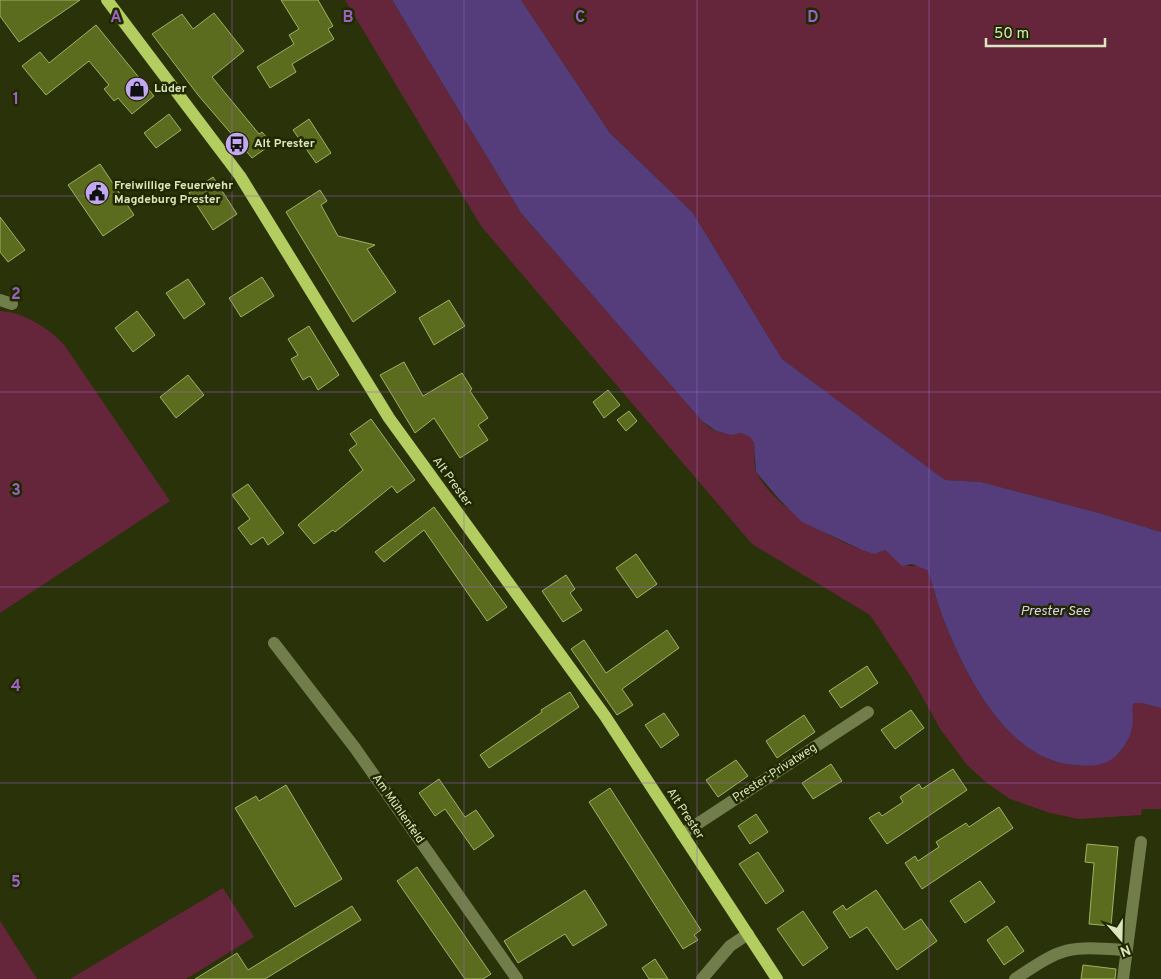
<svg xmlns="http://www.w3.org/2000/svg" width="1161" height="979" font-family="Overpass,sans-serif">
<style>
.green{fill:#65263c}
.water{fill:#553c7a}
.building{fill:#5b6c1e;stroke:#9eb264}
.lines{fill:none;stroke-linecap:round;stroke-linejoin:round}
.minor{stroke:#717e4b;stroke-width:12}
.major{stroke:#b4cd60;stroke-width:12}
.grid{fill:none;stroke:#9864bf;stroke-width:1;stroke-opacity:0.55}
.labels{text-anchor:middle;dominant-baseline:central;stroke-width:5;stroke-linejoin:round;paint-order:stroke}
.poi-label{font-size:12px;font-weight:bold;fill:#dbe6bf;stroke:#202800;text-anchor:start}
.street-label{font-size:12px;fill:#dbe6bf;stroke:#202800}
.water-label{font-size:14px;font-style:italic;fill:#ddd0f6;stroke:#202800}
.grid-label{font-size:16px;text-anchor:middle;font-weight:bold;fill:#9864bf;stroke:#202800;stroke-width:5;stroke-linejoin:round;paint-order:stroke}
</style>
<rect width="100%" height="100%" fill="#293208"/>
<path class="green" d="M 345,0 L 392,0 L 521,213 L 702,421 C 706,425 712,430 718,432 C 728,434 743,430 751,438 C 758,446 752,462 756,472 C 776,510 835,542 874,554 L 884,550 L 908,566 L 920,566 L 927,570 C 934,587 938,606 945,623 C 967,678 1008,760 1074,765 C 1086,767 1107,764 1117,755 C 1126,747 1132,733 1132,721 C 1133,715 1130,709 1134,703 L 1142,703 L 1161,708 L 1161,809 L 1142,809 L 1141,815 L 1079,819 L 1050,813 L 1010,799 L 987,783 L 967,765 L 941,730 L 911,677 L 870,615 L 752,544 L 481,226 Z
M 521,0 L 1161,0 L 1161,532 L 1099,513 L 981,482 L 945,480 L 782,359 L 693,213 L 610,133 Z
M 0,311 C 24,312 50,329 65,346 L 170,501 L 0,613 Z
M 223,888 L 254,937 L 186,979 L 70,979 Z
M 0,921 L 37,979 L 0,979 Z"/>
<path class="water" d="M 392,0 L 521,0 L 610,133 L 693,213 L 782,359 L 945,480 L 981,482 L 1099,513 L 1161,532 L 1161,708 L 1142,703 L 1134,703 C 1131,709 1133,712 1133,718 C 1133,732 1127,745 1117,755 C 1107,766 1088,767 1074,765 C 1008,760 967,678 945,623 C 938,606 934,587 927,570 L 912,564 L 902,566 L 885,550 L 874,554 L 862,550 L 802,522 L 778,498 L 756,472 L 754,443 L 750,437 L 741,433 L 731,435 L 716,431 L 702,421 L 521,213 Z"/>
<path class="building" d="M 0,0 L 80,0 L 19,42 L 0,16 Z
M 281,0 L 318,0 L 333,26 L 328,29 L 334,39 L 292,64 L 296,72 L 270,88 L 257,67 L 294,44 L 289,35 L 299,29 Z
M 214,13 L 244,51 L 212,77 L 259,134 L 262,132 L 272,144 L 252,158 L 198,95 L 152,34 L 182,14 L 193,29 Z
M 96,25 L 154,96 L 132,114 L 118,98 L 114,101 L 104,89 L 109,85 L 89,61 L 46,95 L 22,66 L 40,52 L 49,63 Z
M 169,114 L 181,130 L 156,148 L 144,133 Z
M 309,119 L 331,153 L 316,163 L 293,130 Z
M 100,164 L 134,215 L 103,236 L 68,185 Z
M 213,177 L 237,214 L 213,230 L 189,193 Z
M 320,190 L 327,201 L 321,205 L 338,236 L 375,245 L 367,249 L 396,292 L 353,322 L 286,212 Z
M 0,217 L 25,250 L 8,262 L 0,252 Z
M 262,277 L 274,296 L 241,317 L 229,298 Z
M 188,279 L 205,304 L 184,319 L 166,293 Z
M 449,300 L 465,326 L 434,345 L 419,318 Z
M 137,311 L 155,335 L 133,352 L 115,328 Z
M 309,326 L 339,375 L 318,390 L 310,376 L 303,380 L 291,359 L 298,355 L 288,339 Z
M 404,362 L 423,396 L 462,373 L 472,389 L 470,391 L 488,418 L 478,425 L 488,440 L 460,458 L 434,418 L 415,433 L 380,375 Z
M 188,375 L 204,395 L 176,418 L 160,397 Z
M 608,390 L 620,405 L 604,418 L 593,402 Z
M 629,411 L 637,421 L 626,431 L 617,420 Z
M 371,419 L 415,480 L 397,493 L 392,486 L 335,532 L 333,530 L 314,544 L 298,525 L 363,470 L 349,450 L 357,444 L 350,434 Z
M 248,484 L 284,533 L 268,545 L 263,537 L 251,545 L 238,528 L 250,519 L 232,495 Z
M 434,507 L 507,607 L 487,621 L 424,530 L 384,562 L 375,552 Z
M 636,554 L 657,584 L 637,598 L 616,568 Z
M 566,575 L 575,589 L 570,593 L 582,610 L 563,622 L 542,591 Z
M 667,630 L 679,648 L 622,689 L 633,705 L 617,715 L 571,649 L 584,640 L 606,673 Z
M 867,666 L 878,683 L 841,708 L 829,691 Z
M 570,692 L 579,707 L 489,768 L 480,755 L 542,712 L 541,710 Z
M 911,710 L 924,728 L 895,749 L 881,730 Z
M 664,713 L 679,735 L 661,748 L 645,725 Z
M 804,715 L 815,732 L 777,758 L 766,741 Z
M 736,760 L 748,776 L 718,797 L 706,780 Z
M 831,764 L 842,781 L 813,799 L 802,783 Z
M 953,769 L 967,790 L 887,844 L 869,818 L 879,812 L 882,816 L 903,802 L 900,797 L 919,784 L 922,789 Z
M 439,779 L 465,817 L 476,810 L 494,836 L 474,850 L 445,809 L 435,816 L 419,793 Z
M 286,785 L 342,879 L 295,907 L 235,808 L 256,796 L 259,801 Z
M 610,788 L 701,930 L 694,935 L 698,940 L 683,949 L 589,802 Z
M 999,807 L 1013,828 L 922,889 L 905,863 L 915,856 L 918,861 L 939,847 L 936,842 L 966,823 L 969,827 Z
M 756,814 L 768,832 L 750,844 L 738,826 Z
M 1087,844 L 1118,847 L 1111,926 L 1089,924 L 1094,863 L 1085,862 Z
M 758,852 L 784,891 L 766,904 L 739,864 Z
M 417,867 L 491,974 L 483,979 L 465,979 L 397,881 Z
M 980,881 L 995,902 L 965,923 L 950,901 Z
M 585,890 L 607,925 L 573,946 L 565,934 L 518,963 L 504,941 Z
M 876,890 L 904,930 L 921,919 L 937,941 L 897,970 L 867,927 L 850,938 L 833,912 L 843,905 L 846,910 Z
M 352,906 L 361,920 L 265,979 L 195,979 L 237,953 L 248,970 Z
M 803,911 L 828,948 L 803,966 L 777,929 Z
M 1007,926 L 1024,951 L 1004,965 L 987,940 Z
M 655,959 L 668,979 L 649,979 L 642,968 Z
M 1083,965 L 1116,969 L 1115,979 L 1081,979 Z"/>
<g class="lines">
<path class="minor" d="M 0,300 L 12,304
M 274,643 L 355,748 L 517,979
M 682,834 L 868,712
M 702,979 L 730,946 L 748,934
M 1015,979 C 1064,946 1067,946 1126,950
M 1123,979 L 1141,842"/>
<path class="major" d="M 107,0 L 240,176 L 389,418 L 605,716 L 777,979"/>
</g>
<path class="grid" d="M 232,0 L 232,979M 464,0 L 464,979M 697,0 L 697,979M 929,0 L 929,979M 0,196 L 1161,196M 0,392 L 1161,392M 0,587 L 1161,587M 0,783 L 1161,783"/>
<defs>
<g id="shop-disc" transform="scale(1.25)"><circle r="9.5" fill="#c3a7f2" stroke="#202800"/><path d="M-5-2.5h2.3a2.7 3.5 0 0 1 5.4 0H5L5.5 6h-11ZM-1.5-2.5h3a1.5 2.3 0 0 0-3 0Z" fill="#111"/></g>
<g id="bus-disc" transform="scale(1.25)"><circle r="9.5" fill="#c3a7f2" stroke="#202800"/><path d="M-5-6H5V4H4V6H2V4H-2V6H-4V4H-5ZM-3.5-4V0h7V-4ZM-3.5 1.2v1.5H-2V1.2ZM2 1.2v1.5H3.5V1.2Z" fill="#111"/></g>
<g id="civic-disc" transform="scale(1.25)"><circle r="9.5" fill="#c3a7f2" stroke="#202800"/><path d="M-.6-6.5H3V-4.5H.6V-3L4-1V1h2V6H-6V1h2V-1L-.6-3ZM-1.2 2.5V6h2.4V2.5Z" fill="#111"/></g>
</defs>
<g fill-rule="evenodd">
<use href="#shop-disc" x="137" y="89"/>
<use href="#bus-disc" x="237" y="144"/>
<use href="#civic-disc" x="97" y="193"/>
</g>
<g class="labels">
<g class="poi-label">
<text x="154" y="89">Lüder</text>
<text x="254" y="144">Alt Prester</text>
<text x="114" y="186">Freiwillige Feuerwehr<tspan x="114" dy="14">Magdeburg Prester</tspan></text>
</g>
<g class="street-label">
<text transform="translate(452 482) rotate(54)">Alt Prester</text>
<text transform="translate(775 773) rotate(-33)">Prester-Privatweg</text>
<text transform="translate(398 809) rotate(55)">Am Mühlenfeld</text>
<text transform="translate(685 814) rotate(57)">Alt Prester</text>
</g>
<g class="water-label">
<text x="1055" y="611">Prester See</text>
</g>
</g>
<g class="grid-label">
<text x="116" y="22">A</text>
<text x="348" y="22">B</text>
<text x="580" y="22">C</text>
<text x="813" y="22">D</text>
<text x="16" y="104">1</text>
<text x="16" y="299">2</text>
<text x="16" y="495">3</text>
<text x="16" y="691">4</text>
<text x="16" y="887">5</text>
</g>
<g transform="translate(1121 939) rotate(160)" stroke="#202800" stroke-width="4" paint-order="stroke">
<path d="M0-4L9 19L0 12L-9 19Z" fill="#dbe6bf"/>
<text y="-8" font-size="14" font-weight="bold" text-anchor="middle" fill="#dbe6bf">N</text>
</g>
<path d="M986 38v8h119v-8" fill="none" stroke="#dbe6bf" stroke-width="2.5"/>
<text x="994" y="38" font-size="15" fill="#dbe6bf" stroke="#202800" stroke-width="4" paint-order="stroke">50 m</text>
</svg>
